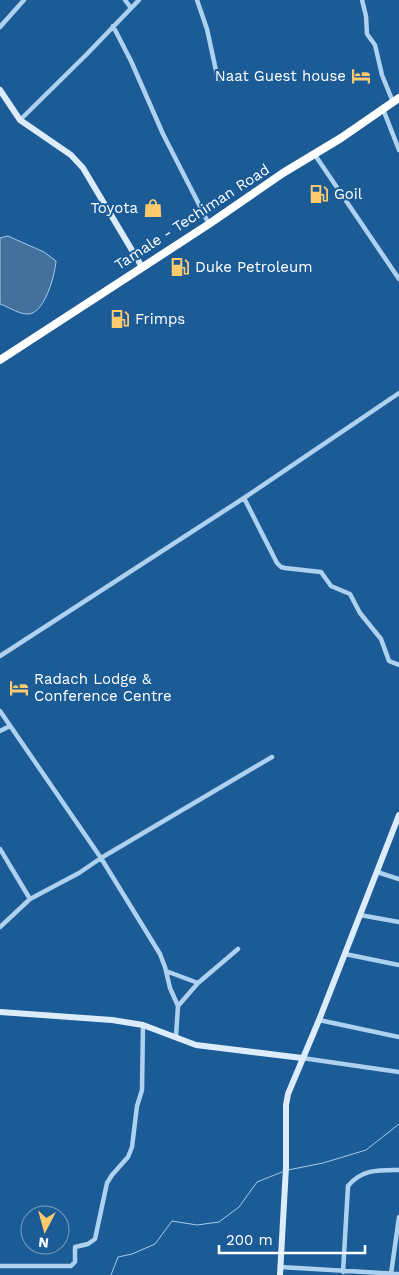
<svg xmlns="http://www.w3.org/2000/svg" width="399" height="1275" font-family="'Work Sans',sans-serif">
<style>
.water{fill:#44719b;stroke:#a1cdf2}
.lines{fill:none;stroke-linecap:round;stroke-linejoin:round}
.stream{stroke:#a1cdf2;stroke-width:1}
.street{stroke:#aed1f0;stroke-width:4.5}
.secondary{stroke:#dcecfb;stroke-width:6}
.highway{stroke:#fff;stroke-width:8}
.labels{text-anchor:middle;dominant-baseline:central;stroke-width:4;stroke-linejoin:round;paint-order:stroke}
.poi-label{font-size:15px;fill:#fff;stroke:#1b5b96;text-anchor:start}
.street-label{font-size:15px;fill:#fff;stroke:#1b5b96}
</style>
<rect width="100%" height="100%" fill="#1b5b96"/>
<path class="water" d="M 8,236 L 44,252 L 56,261 C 55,275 45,312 29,314 C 20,315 9,307 0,304 L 0,238 Z"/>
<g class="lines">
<path class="stream" d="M 288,1170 L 323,1163 L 366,1150 L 399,1124
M 111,1275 L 118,1257 L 132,1254 L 155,1244 L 172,1221 L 197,1225 L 219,1222 L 239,1207 L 257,1182 L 282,1172"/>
<path class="street" d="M 125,0 L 131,8
M 197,0 L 207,29 L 218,80
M 362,0 L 366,16 L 367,34 L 375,45 L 382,75 L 393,102
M 113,26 L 131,61 L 163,134 L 209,224
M 0,27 L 24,0
M 383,109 L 399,150
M 20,120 L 86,55 L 139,0
M 315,155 L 399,279
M 244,498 L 277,563 L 281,567 L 285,568 L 321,572 L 331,586 L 350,594 L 360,613 L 381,639 L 389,661 L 399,665
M 0,656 L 244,498 L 399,393
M 0,711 L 101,858 L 160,954 L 165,967 L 170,988 L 178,1006 L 176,1036
M 0,731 L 10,726
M 0,849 L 30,899
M 377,872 L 399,879
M 360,915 L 399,922
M 0,927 L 30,899 L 79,873 L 101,858 L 272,757
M 345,954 L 399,965
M 166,971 L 198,983
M 178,1006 L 198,983 L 238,949
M 319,1020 L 399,1037
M 302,1058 L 399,1072
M 0,1266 L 71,1266 L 75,1262 L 75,1247 L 88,1244 L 95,1239 L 107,1183 L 112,1175 L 128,1157 L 132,1147 L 137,1106 L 142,1090 L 143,1025
M 280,1267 L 399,1274
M 343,1272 L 348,1186 C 362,1169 379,1170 399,1170
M 391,1274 L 399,1217"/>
<path class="secondary" d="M 0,90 L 20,120 L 71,155 L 83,168 L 142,267
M 0,1012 L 112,1020 L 143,1025 L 196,1045 L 302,1058
M 280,1275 L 286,1167 L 286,1105 L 288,1094 L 319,1020 L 399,815"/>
<path class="highway" d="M 0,360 L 209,224 L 283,173 L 341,138 L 399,98"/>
</g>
<defs>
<g id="hotel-bare" transform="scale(1.5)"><path d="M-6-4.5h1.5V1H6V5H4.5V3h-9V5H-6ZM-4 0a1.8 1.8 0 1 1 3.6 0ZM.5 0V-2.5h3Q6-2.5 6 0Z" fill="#ffc96d" stroke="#1b5b96" stroke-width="2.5" paint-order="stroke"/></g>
<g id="fuel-bare" transform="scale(1.5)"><path d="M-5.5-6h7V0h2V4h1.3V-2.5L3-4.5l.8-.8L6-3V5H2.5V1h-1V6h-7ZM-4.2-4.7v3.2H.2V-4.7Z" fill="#ffc96d" stroke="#1b5b96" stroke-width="2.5" paint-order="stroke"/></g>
<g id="shop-bare" transform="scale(1.5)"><path d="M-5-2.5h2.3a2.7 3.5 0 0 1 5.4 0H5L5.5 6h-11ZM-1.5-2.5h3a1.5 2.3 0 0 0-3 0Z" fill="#ffc96d" stroke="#1b5b96" stroke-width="2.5" paint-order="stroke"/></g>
</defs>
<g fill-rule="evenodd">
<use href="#hotel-bare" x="361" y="76"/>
<use href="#fuel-bare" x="319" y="194"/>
<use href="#shop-bare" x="153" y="208"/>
<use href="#fuel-bare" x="180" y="267"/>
<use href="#fuel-bare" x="120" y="319"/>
<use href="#hotel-bare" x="19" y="688"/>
</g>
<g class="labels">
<g class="poi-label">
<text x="346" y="76" text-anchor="end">Naat Guest house</text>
<text x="334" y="194">Goil</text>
<text x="138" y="208" text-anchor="end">Toyota</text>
<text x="195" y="267">Duke Petroleum</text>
<text x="135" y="319">Frimps</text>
<text x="34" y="679">Radach Lodge &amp;<tspan x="34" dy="17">Conference Centre</tspan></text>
</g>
<g class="street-label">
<text transform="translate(192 217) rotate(-33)">Tamale - Techiman Road</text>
</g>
</g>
<g transform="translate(45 1230) rotate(186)"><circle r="24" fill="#1b5b96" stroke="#769dc0"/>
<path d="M0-4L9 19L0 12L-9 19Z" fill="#ffc96d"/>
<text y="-8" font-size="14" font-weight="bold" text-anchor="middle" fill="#ffffff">N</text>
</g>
<path d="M219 1245v8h146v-8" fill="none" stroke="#ffffff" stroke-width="2.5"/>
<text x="226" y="1245" font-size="15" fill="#ffffff" stroke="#1b5b96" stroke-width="4" paint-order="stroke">200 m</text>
</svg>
